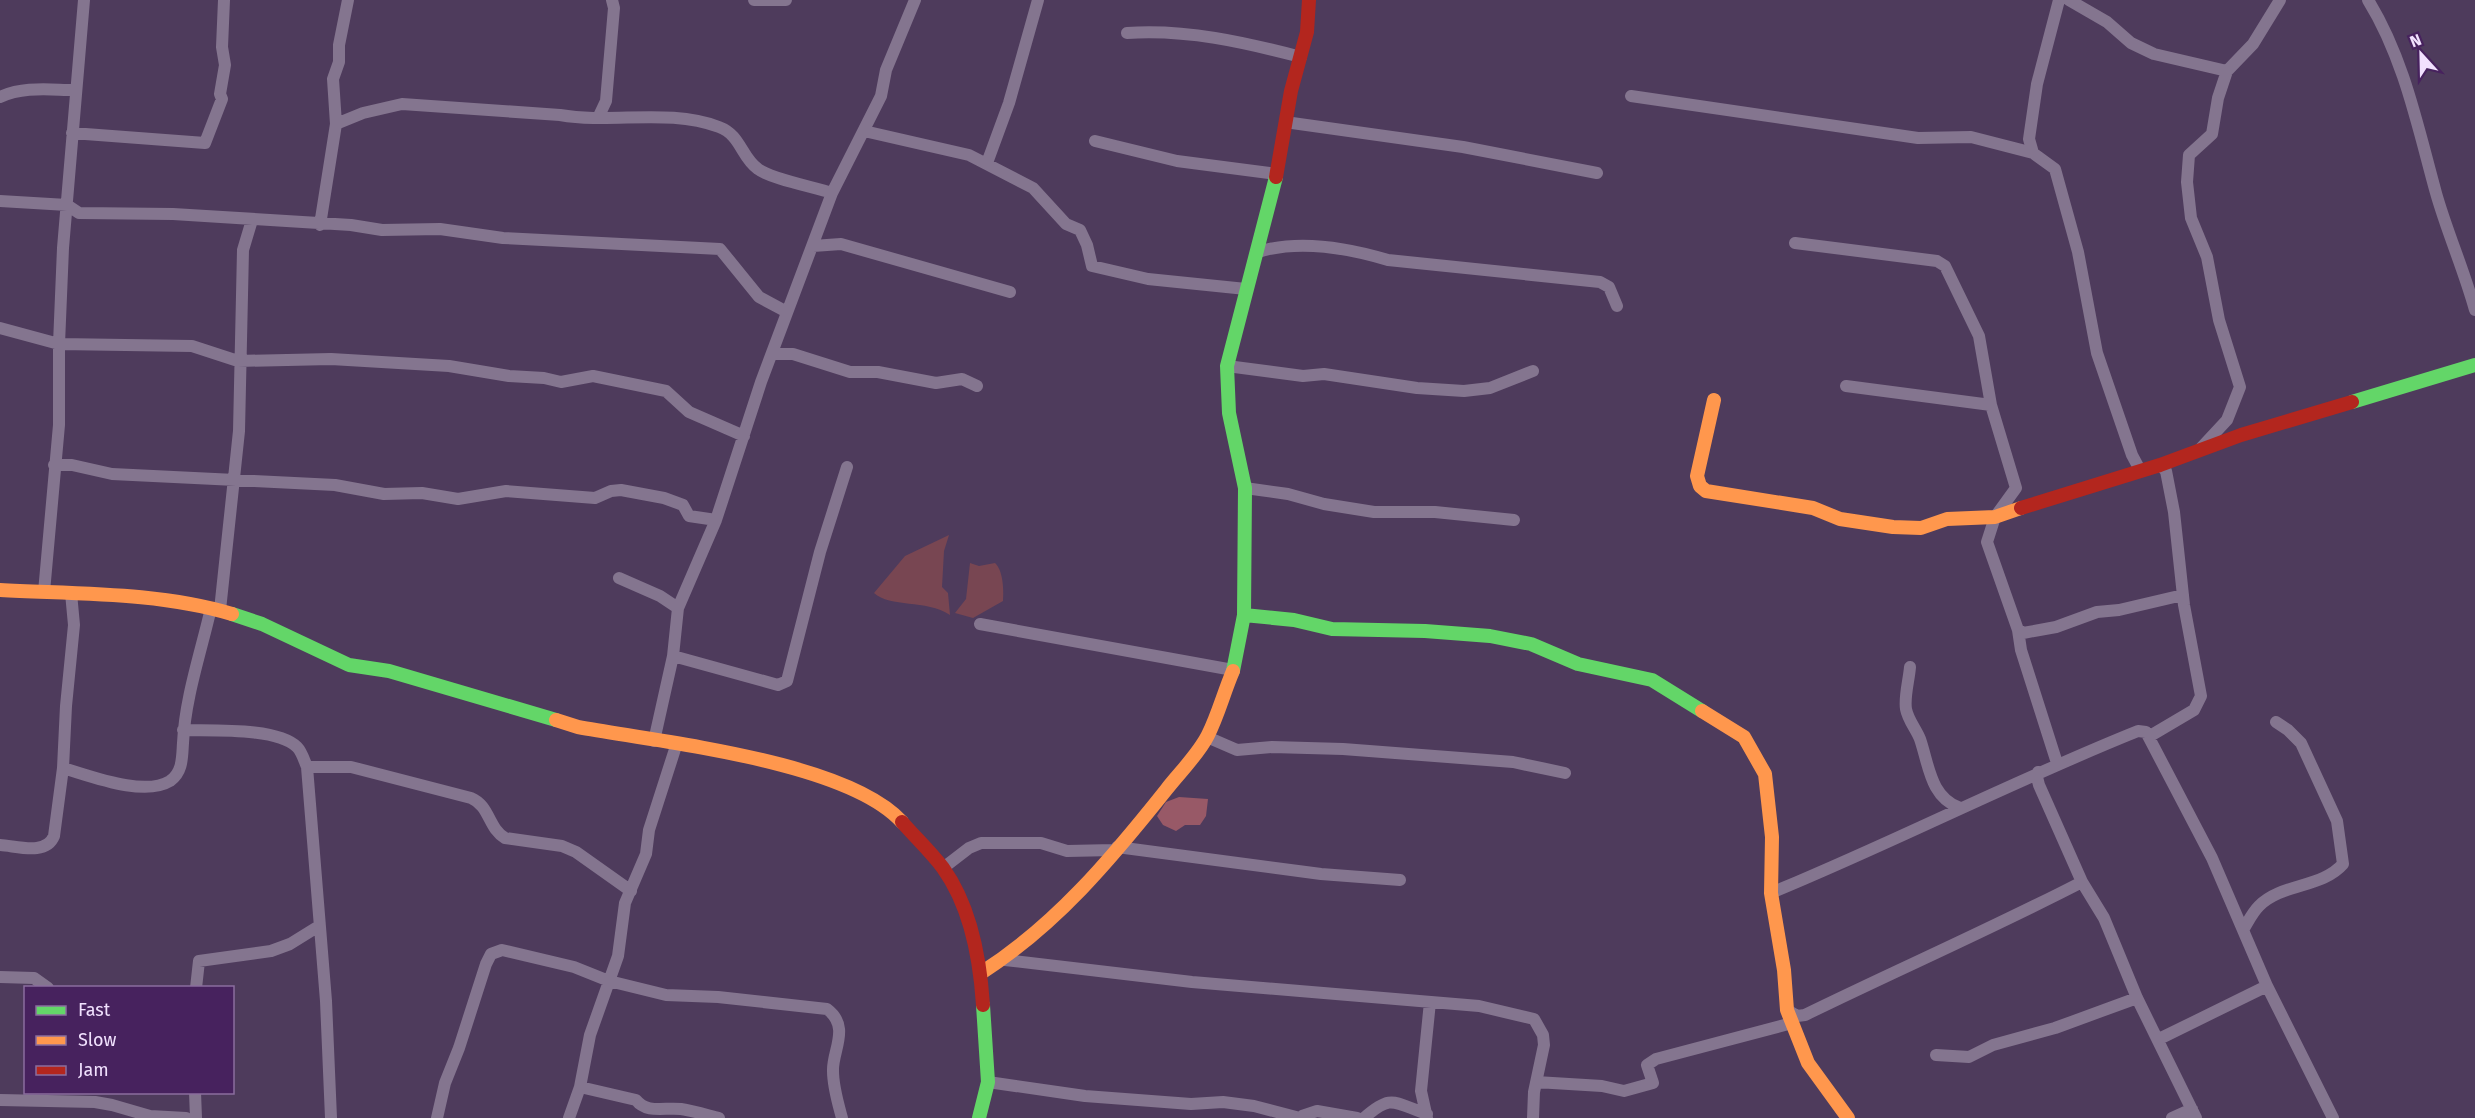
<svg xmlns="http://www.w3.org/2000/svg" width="2475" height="1118" font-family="'Fira Sans',sans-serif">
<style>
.green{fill:#784652}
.forest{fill:#985967}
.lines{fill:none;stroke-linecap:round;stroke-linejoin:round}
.street{stroke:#84758f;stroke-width:12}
.fast{stroke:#63d668;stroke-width:14}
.slow{stroke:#ff974d;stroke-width:14}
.jam{stroke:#b3261e;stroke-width:14}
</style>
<rect width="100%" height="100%" fill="#4e3b5c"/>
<path class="green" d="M 949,535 L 944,551 L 942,587 L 948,593 L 950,615 C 926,599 890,608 874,593 L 905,556 Z
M 970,563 L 979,566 L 995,563 C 1003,570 1004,590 1003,601 L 973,618 L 955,613 L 966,599 Z"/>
<path class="forest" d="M 1179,797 L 1208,799 L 1206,816 L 1200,825 L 1185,825 L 1176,831 L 1163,825 L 1157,816 L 1166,802 Z"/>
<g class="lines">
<path class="street" d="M 754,0 L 786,0
M 2059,0 L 2037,84 L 2029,139 L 2033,153 L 2055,169 L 2078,252 L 2097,353 L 2132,455 L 2140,470
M 2069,0 L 2107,22 L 2131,43 L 2154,54 L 2227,71
M 2368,0 C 2404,58 2418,128 2436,193 C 2447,232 2464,270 2475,310
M 1127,33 C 1187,29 1243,42 1301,57
M 1631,96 L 1918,138 L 1971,137 L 2033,153
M 0,97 C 24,86 50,90 75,90
M 598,118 L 606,101 L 614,8 L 612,0
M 1285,122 L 1463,147 L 1597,173
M 336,124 L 363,113 L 402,104 L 560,115 C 613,124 668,108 719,127 C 741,135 741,157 758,169 C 771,179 814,187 832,193
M 864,131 L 969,155 L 1033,188 L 1066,224 L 1080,230 L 1087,245 L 1092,266 L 1148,279 L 1246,289
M 72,133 L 205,143 L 222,99 L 220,94 L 225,65 L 222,47 L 224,0
M 1095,141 L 1177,161 L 1277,174
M 987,163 L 1009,103 L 1038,0
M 0,201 L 67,205 L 79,213 L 173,214 L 351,225 L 382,230 L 440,229 L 503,238 L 720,249 L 759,297 L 787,312
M 320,225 L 336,124 L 333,79 L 339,62 L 339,45 L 348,0
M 1795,243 L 1937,261 L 1945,266 L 1979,336 L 1991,405 L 2016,488 L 1995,517 L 1987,542 L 2018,630 L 2023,633 L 2056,627 L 2097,612 L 2119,610 L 2183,595
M 813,246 L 841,244 L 1010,292
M 1258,252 C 1299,239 1348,248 1388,260 L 1600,282 L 1609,287 L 1617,306
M 0,328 L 59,344 L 192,346 L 238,361 L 331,359 L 449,366 L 509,376 L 544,378 L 561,382 L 593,376 L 666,391 L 689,412 L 744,436
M 773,354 L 793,354 L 850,372 L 878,372 L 936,383 L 962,379 L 977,386
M 1227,366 L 1303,376 L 1324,374 L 1417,388 L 1464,391 L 1490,388 L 1533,371
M 1846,386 L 1991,405
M 2200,449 L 2227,420 L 2240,387 L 2219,320 L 2207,257 L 2191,218 L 2187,182 L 2189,155 L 2212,134 L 2218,98 L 2227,71 L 2253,44 L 2280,0
M 54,465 L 72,465 L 112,474 L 335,485 L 384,494 L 422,493 L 458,499 L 506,491 L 595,498 L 611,491 L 621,490 L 664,498 L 683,505 L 689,516 L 716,520
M 1245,488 L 1288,494 L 1324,504 L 1374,512 L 1435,512 L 1514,520
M 619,578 L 660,596 L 678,608
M 44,592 L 59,425 L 59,344 L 63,248 L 84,0
M 220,610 L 239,431 L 243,250 L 252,220
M 980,624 L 1233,670
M 2018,630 L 2021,650 L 2057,763
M 673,656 L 778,685 L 787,681 L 820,552 L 847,467
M 1910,667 C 1909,680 1904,697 1906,709 C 1908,720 1916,729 1920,739 C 1929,765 1930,797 1960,808
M 183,730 C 210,731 277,727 297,747 C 302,752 304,760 307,767 L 326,1001 L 331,1118
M 2150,736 L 2194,710 L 2201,696 L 2184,605 L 2174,512 L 2166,471 L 2160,465
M 1207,737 L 1237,750 L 1272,747 L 1343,749 L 1513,762 L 1565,773
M 654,741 L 673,656 L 678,608 L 716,520 L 761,382 L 832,193 L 881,96 L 886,70 L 915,0
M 307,767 L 351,767 L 471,798 C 490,806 488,828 505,838 L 562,846 L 576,852 L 631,891
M 63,768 C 91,776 144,797 170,781 C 183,772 182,757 183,743 C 185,698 201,652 211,608
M 2038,772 L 2037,777 L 2039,785 L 2082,882 L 2104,918 L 2137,998 L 2196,1118
M 0,845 C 17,846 46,856 54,836 L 63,768 L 66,706 L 74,625 L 71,593
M 1117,847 L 1321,874 L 1400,880
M 943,868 L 969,848 L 981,843 L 1041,843 L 1067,851 L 1114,850
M 1771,893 C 1895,842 2013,781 2138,731 L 2146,732 L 2212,858 L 2267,986 L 2333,1118
M 2243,930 C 2248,922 2252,913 2259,906 C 2282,883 2322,888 2343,864 L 2337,821 L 2301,743 L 2288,730 L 2276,722
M 1005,960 L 1192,982 L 1479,1006 L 1534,1019 L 1543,1035 L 1544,1045 L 1534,1092 L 1533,1118
M 0,977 L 34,978 L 48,988
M 196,988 L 199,961 L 271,951 L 290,944 L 319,926
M 1787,1010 L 1797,1016 L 1805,1015 C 1897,970 1991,929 2082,882
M 2159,1039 L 2267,986
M 1936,1055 L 1969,1057 L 1993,1045 L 2055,1028 L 2137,998
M 988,1082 L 1085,1096 L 1191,1104 L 1223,1102 L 1254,1106 L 1300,1118
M 1536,1082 L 1602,1086 L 1624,1091 L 1653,1083 L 1647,1065 L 1656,1059 L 1792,1023
M 580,1087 L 636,1100 C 647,1114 665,1107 681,1109 C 694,1111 707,1115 719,1118
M 195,1092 L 196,1118
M 0,1100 L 95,1102 L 112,1105 L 150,1116 L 186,1118
M 437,1118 L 445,1083 L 459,1048 L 486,964 L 491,954 L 502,950 L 574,967 L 609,981 L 666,995 L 718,997 L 827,1009 C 851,1027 832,1051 833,1071 C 833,1087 838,1103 842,1118
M 569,1118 L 580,1087 L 590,1035 L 618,956 L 625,903 L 646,854 L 649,830 L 676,746
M 1303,1118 L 1302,1116 L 1317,1111 L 1357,1118
M 1364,1118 C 1392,1093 1394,1103 1427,1114
M 1427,1118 L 1421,1091 L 1430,1002
M 2172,1118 L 2192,1109"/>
<path class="fast" d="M 2352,402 L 2475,365
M 232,614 L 262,624 L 349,665 L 389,671 L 556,720
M 1244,615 L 1294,620 L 1332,629 L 1425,631 L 1490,636 L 1531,644 L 1578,664 L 1652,680 L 1702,711
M 1233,671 L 1244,615 L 1245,488 L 1229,413 L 1227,366 L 1276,177
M 979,1118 L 988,1082 L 983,1005"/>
<path class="slow" d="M 1714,400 L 1697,476 L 1700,486 L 1706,491 L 1813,508 L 1840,519 L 1893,527 L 1921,528 L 1947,519 L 1995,517 L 2021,508
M 0,590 C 76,594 159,592 232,614
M 1702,711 L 1744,737 L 1765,774 L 1772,837 L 1771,893 L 1784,970 L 1787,1010 L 1808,1063 L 1848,1118
M 556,720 L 578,727 C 660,742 847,761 902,822
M 981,973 C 1056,925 1111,859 1166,790 C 1179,773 1198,755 1208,735 C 1218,715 1224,692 1233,671"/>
<path class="jam" d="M 1276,177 L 1291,91 L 1307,32 L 1309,0
M 2021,508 L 2160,465 L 2241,435 L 2352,402
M 902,822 C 915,837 931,852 943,868 C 971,907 980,958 983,1005"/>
</g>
<rect x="24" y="986" width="210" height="108" fill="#47225e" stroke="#8b6e9e" stroke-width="1.5"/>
<rect x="36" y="1006" width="30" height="9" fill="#63d668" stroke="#8b6e9e" stroke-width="1.5"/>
<text x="78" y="1016" font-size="18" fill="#f1e1fe">Fast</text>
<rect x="36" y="1036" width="30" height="9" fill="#ff974d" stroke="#8b6e9e" stroke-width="1.5"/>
<text x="78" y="1046" font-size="18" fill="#f1e1fe">Slow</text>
<rect x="36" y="1066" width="30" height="9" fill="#b3261e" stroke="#8b6e9e" stroke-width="1.5"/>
<text x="78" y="1076" font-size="18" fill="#f1e1fe">Jam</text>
<g transform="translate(2421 54) rotate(338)" stroke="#47225e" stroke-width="4.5" paint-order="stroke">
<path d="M0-4.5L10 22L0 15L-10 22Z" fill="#f1e1fe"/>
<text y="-9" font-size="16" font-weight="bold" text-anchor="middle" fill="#f1e1fe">N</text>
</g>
</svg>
